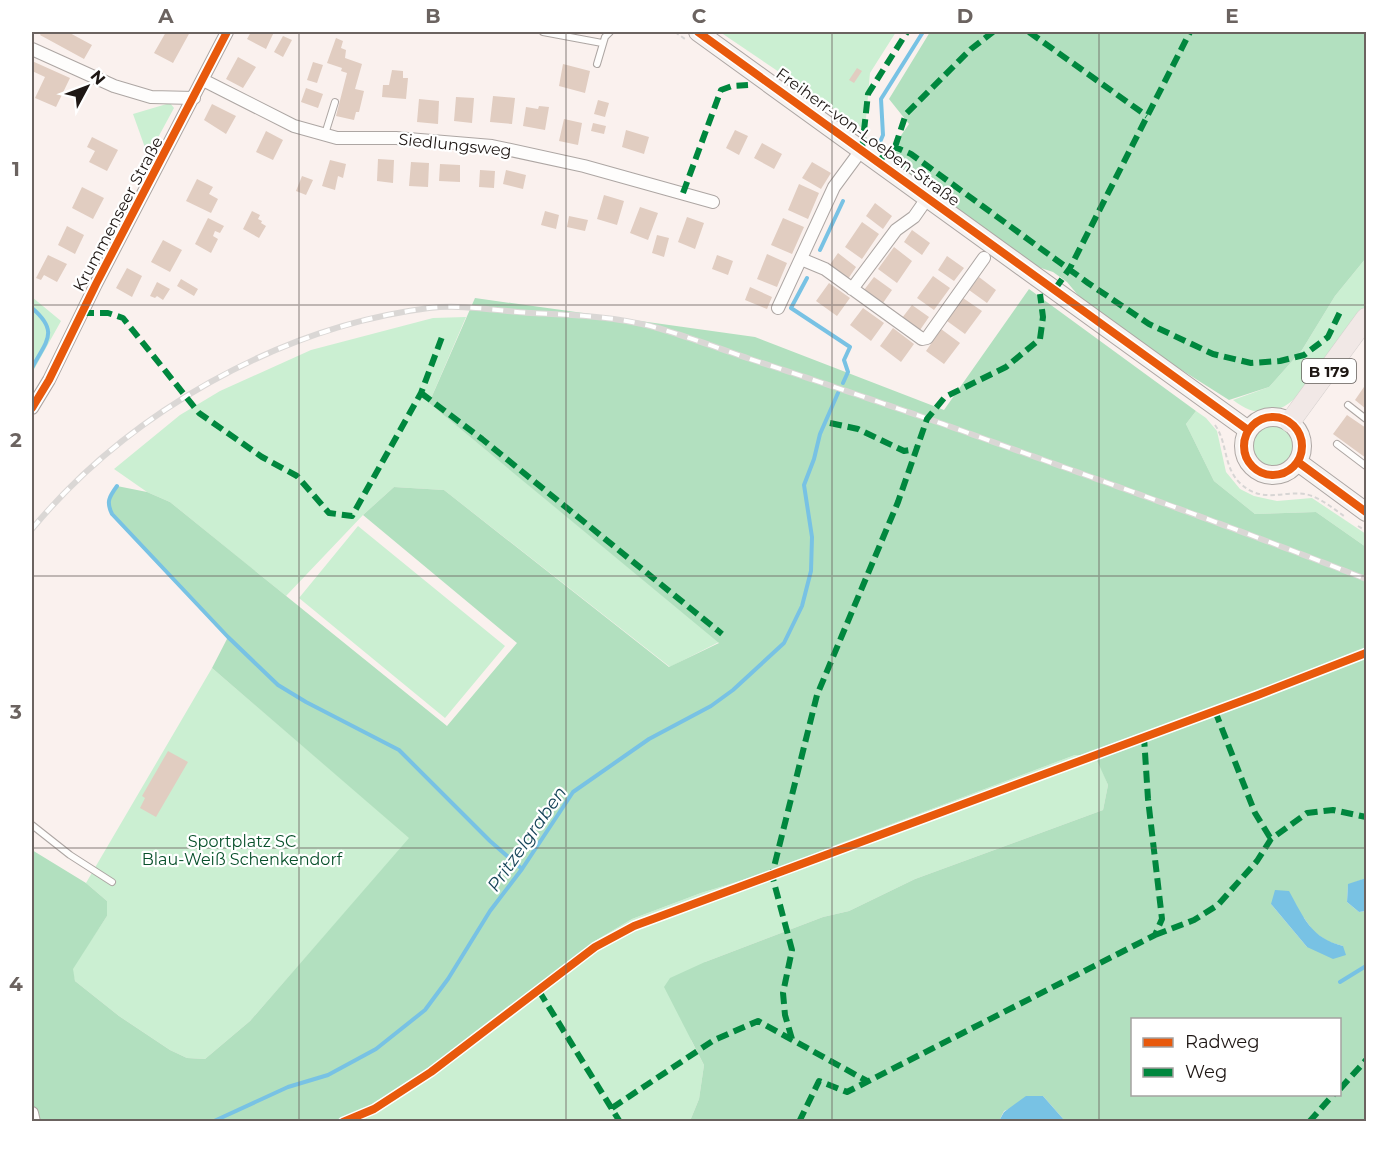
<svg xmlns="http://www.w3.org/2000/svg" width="1398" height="1153" font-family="Montserrat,sans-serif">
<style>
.green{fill:#cbefd2}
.forest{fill:#b2e0bf;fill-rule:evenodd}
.water{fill:#78c2e4}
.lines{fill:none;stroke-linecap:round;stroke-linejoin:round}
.stream{stroke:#78c2e4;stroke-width:4}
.building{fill:#e1cdc1}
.service-casing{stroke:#ada6a3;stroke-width:8}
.minor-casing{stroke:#ada6a3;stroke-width:14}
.secondary-casing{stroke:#ada6a3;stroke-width:20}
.primary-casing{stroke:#d5d0ce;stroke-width:21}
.path{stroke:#d7d5d4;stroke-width:2;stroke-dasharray:4.5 3;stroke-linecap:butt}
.service{stroke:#fefdfc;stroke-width:6}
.minor{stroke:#fefdfc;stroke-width:12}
.secondary{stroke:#f7f3f1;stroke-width:18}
.primary{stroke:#f1e8e6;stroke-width:20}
.rail-casing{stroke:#dad7d5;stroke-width:6}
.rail{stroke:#fff;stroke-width:4;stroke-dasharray:11;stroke-linecap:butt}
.quiet{stroke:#00873e;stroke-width:6;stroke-dasharray:12 6;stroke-linecap:butt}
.cycleway-casing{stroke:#fff;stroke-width:11}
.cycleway{stroke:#e8590c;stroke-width:8}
.grid{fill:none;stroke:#6b6360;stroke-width:1.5;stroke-opacity:0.55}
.labels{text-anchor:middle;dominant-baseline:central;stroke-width:4.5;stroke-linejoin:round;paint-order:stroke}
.shield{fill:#fff;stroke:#625d5a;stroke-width:1.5}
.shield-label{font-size:15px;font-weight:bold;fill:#1e1714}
.street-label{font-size:16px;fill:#1e1714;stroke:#fff}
.park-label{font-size:16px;fill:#08502b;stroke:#fff}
.water-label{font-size:18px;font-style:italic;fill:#164459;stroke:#fff}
.neatline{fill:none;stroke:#6b6360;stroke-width:2}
.grid-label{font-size:20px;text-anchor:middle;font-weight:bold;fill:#6b6360}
</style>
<rect width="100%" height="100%" fill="#faf1ee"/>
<path class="green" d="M 720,32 L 896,32 L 870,73 L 865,130 Z
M 170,103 L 174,108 L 148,156 L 133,114 Z
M 1366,258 C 1366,270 1370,299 1366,308 C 1359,323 1344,336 1335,349 C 1310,382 1280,437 1233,400 L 1269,387 L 1302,350 L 1335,296 Z
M 32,297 L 61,321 L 32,373 Z
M 466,317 L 429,403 L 719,642 L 670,667 L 444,490 L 394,487 L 363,515 L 286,596 L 170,502 L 147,492 L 114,469 L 180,415 L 220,391 L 311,350 L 433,318 Z
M 1196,411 L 1206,418 L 1217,431 L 1226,472 L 1240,489 L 1254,496 L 1277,501 L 1312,498 L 1366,534 L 1366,547 L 1316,512 L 1255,514 L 1214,481 L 1186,424 Z
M1253 446a21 21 0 1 1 42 0a21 21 0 1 1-42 0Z
M 358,526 L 505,646 L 445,718 L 299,598 Z
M 212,668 L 410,838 L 250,1021 L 205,1059 L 187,1058 L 170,1050 L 119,1016 L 75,981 L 72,969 L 107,916 L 107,901 L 86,883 Z
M 1075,755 L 1097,758 L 1108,785 L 1103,810 L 915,879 L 849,911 L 823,917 L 705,962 L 691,1040 L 704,1065 L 699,1099 L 690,1121 L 336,1122 L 373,1106 L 430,1070 L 487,1028 L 595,941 L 632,919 L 701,893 L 775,870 L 841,843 Z"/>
<path class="forest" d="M 930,32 L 1366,32 L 1366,258 L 1335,296 L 1302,350 L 1269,387 L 1229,400 L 1161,357 L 1082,300 L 1067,282 L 1053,272 L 1035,266 L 886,157 L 909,124 L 889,99 Z
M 1029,289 L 1196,411 L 1186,424 L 1214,481 L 1255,514 L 1316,512 L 1366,547 L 1366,878 L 1348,885 L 1347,902 L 1359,912 L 1366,911 L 1366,1121 L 1065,1121 L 1043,1096 L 1004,1111 L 999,1121 L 690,1121 L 699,1099 L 704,1065 L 664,987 L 670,978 L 705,962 L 823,917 L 849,911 L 915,879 L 1103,810 L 1108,785 L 1096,758 L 1075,755 L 841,843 L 775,870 L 701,893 L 632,919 L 595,941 L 487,1028 L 430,1070 L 373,1106 L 336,1121 L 32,1121 L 32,850 L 86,883 L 107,901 L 107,916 L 73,969 L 75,981 L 119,1016 L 170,1050 L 187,1058 L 205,1059 L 250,1021 L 409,838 L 212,668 L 228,637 L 112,514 C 106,502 109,497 117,486 L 147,492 L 170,502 L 447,726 L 517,643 L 363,515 L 394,487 L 444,490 L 669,667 L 719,643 L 429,403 L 475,298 L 755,337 L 944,410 ZM 1271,904 L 1304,918 L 1314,932 L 1329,942 L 1343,946 L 1307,947 ZM 1132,1020 L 1340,1020 L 1340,1094 L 1132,1094 Z"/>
<path class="water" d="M 1366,878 L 1366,911 L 1359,912 L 1347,902 L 1348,884 Z
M 1275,890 L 1289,891 C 1304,918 1311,938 1343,946 L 1346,955 L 1333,959 L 1307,947 L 1271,904 Z
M 1026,1096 L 1043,1096 L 1065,1121 L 999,1121 L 1004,1112 Z"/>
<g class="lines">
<path class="stream" d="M 880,142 L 883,135 L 881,99 L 923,32
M 820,250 L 843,201
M 807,278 L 791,308 L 850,347 L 844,360 L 848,372 L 843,383
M 32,308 C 60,332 46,341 32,368
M 117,486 C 109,497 106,502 112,514 L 228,637 L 278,685 L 306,702 L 399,750 L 490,841 L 522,869
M 1340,982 L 1366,966
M 212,1122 L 288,1087 L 328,1075 L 376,1049 L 425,1010 L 448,979 L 490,911 L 522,869 L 573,792 L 649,739 L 711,706 L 733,690 L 784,643 L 802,606 L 811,571 L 812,537 L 804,485 L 814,459 L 820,434 L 838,393"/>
</g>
<path class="building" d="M 42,32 L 68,32 L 92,45 L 84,59 L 40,35 Z
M 166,32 L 190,32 L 173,63 L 154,53 Z
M 251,32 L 274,32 L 266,49 L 247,39 Z
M 283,36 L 292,40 L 283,57 L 274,52 Z
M 336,38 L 343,41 L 341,48 L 346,50 L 345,58 L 362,64 L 355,89 L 364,91 L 359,112 L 356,112 L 354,120 L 336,116 L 347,73 L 341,71 L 342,68 L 327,63 Z
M 238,57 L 256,67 L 243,88 L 226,79 Z
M 32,61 L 70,78 L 56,107 L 35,98 L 45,77 L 32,71 Z
M 313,62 L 323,65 L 317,83 L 307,80 Z
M 563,64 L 590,71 L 585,93 L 559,86 Z
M 857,68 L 862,71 L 854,83 L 849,80 Z
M 392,70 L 403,71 L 403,78 L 408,78 L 406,99 L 382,97 L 383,85 L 389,85 Z
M 306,88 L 323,94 L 318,108 L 301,102 Z
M 493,96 L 515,98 L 512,124 L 490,122 Z
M 456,97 L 474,98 L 472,123 L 454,121 Z
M 419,99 L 439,101 L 438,124 L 417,122 Z
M 598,100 L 609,103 L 605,117 L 594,114 Z
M 212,104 L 236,116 L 226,134 L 204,120 Z
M 539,106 L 549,107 L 545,130 L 523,126 L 526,107 L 538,109 Z
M 564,119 L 582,123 L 578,145 L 559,141 Z
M 593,123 L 606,126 L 604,134 L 591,131 Z
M 626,130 L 649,137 L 644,154 L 622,147 Z
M 735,130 L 748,136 L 739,155 L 726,148 Z
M 266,131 L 283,140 L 273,160 L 256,152 Z
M 92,137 L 118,150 L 107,171 L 89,162 L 95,151 L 87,147 Z
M 762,143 L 782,154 L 774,169 L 754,158 Z
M 378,159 L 394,160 L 393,183 L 377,181 Z
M 330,160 L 346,164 L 343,178 L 338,176 L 335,190 L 322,186 Z
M 411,162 L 429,163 L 428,187 L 409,186 Z
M 812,162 L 831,173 L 821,189 L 802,178 Z
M 440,164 L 460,165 L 460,182 L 439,181 Z
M 480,170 L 495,171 L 494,188 L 479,187 Z
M 506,170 L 526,175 L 523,189 L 503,184 Z
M 302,176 L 313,180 L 306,195 L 296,191 Z
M 197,179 L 213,187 L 209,194 L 218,199 L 211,213 L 186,201 Z
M 799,184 L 819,193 L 808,219 L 788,210 Z
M 82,187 L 104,198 L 93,219 L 72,208 Z
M 604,195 L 624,201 L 617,225 L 597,219 Z
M 875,203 L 892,216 L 883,229 L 866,216 Z
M 640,207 L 658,213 L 648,240 L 630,233 Z
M 252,211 L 260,215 L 258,219 L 262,221 L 261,223 L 266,226 L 259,238 L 243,229 Z
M 545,211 L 559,215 L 556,229 L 541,225 Z
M 569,216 L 588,220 L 585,231 L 567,227 Z
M 687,217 L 704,223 L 695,249 L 678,242 Z
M 208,218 L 224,226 L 220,233 L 215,231 L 213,236 L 218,239 L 211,253 L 195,244 Z
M 783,218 L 804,227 L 792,254 L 771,245 Z
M 862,222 L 879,234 L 862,259 L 845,247 Z
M 67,226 L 84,235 L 75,254 L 58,245 Z
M 912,230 L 930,243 L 922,255 L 904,242 Z
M 657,235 L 669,238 L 664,257 L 652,253 Z
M 163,240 L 182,250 L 170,272 L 151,262 Z
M 894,247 L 912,261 L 897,283 L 878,269 Z
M 838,253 L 856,267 L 848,279 L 829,266 Z
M 767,254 L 787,263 L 777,287 L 757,279 Z
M 48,255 L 67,264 L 57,282 L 44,275 L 41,280 L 36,278 Z
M 717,255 L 733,261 L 728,275 L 712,269 Z
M 947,256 L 964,268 L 954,281 L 938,270 Z
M 127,268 L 142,276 L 132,297 L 116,288 Z
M 933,276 L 950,288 L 934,310 L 917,298 Z
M 874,277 L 892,290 L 883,303 L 864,290 Z
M 979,277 L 996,290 L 987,303 L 969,290 Z
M 181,279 L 198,289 L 194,296 L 177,286 Z
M 157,282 L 170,289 L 163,300 L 157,296 L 155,298 L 150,296 Z
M 829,283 L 850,298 L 837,316 L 816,301 Z
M 750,287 L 772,297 L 767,309 L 745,300 Z
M 963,298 L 982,311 L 965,334 L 947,321 Z
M 912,305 L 929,317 L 920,330 L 902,318 Z
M 863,308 L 884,323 L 871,341 L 850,325 Z
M 893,328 L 914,344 L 901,362 L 880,346 Z
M 941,329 L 960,343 L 944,364 L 926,351 Z
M 1366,384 L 1366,409 L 1355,400 Z
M 1347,415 L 1366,428 L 1366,458 L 1333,434 Z
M 168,751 L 188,762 L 156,817 L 140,808 L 145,798 L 142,796 Z"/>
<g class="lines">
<g class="service-casing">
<path id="service" d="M 543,32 L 602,43
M 597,64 L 605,37 L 610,32
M 325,134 L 335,102
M 1348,405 L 1366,419
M 1337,444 L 1366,466
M 32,825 L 70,855 L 112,882"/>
</g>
<g class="minor-casing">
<path id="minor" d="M 32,49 L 114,86 L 151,97 L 194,98
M 203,80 L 294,126 L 337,138 L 396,138 L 492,146 L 584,166 L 713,202
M 801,259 L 825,269 L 922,339 L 927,338 L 984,258
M 852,289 L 896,230 L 914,217 L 928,197
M 778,308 L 834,187 L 862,149
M 32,408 L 49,380 L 96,284 L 227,32
M 32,1113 L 34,1122"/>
</g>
<g class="secondary-casing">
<path id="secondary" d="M 698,32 L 1248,430
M1244 446a29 29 0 1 1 58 0a29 29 0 1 1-58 0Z
M 1298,462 L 1366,512"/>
</g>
<g class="primary-casing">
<path id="primary" d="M 1290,422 L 1366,318"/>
</g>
<path class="path" d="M 675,32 L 685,39
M 1215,425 C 1228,443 1223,468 1241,484 C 1265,506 1289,487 1312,496 C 1323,500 1334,509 1344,516
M 1358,526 L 1366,531"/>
<use href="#service" class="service"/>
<use href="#minor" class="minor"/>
<use href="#secondary" class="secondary"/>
<use href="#primary" class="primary"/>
<g class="rail-casing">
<path id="rail" d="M 32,529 C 128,413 279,327 429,308 C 463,304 498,311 531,313 C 572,315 614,316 654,327 C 686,336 718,348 750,359 C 815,380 879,402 943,424 C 1085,475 1226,524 1366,579"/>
</g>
<use href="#rail" class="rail"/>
<path class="quiet" d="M 1029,32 L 1147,116
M 895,147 L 906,114 L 971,49 L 993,32
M 862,149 L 868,94 L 907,32
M 878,161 L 895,147 L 911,154 L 1088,283 L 1149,324 L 1213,354 L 1251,363 L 1280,361 L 1304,355 L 1328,337 L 1341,310
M 683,193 L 721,90 L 732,86 L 748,85
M 1055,289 L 1070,268 L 1190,32
M 82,313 L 108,313 L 123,318 L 199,413 L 262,457 L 297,476 L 329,513 L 352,516 L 421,393 L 442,337
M 421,393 L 482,439 L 722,634
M 830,423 L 858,429 L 904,451 L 917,449
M 1215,711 L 1255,813 L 1271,839
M 1155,935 L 1194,920 L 1218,905 L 1257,861 L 1271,839 L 1307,813 L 1333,810 L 1366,817
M 539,991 L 620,1122
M 792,1039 L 785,1015 L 783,993 L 792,950 L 772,875 L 817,695 L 898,502 L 927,419 L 945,397 L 1006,367 L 1040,339 L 1043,317 L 1040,294
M 1340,1089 L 1366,1060
M 612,1108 L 714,1040 L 758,1021 L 867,1081
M 799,1122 L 819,1081 L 847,1092 L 1155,935 L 1162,919 L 1148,799 L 1144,737
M 1309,1122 L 1334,1094"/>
<g class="cycleway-casing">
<path id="cycleway" d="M 698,32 L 1248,430
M 32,408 L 49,380 L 96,284 L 227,32
M1244 446a29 29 0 1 1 58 0a29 29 0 1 1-58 0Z
M 1298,462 L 1366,512
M 343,1122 L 374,1109 L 431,1072 L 595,947 L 634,926 L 1258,695 L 1366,653"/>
</g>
<use href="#cycleway" class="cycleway"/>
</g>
<path class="grid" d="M 299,32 L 299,1122M 566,32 L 566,1122M 832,32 L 832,1122M 1099,32 L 1099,1122M 32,305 L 1366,305M 32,576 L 1366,576M 32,848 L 1366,848"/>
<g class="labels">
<rect class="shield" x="1302" y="359" width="54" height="24" rx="4.5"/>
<g class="shield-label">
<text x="1329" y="371">B 179</text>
</g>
<g class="street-label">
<text transform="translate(868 137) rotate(36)">Freiherr-von-Loeben-Straße</text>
<text transform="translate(455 145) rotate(6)">Siedlungsweg</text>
<text transform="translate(118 214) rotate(-62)">Krummenseer Straße</text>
</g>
<g class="park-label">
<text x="242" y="841">Sportplatz SC<tspan x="242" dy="18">Blau-Weiß Schenkendorf</tspan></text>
</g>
<g class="water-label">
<text transform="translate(527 839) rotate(-55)">Pritzelgraben</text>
</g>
</g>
<rect width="1398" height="1153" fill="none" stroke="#ffffff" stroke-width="66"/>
<rect x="1131" y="1018" width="210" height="78" fill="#ffffff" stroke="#a5a2a1" stroke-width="1.5"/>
<rect x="1143" y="1038" width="30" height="9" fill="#e8590c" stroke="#a5a2a1" stroke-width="1.5"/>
<text x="1185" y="1048" font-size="18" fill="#1e1714">Radweg</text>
<rect x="1143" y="1068" width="30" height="9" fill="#00873e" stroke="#a5a2a1" stroke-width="1.5"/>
<text x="1185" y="1078" font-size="18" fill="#1e1714">Weg</text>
<g transform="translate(87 87) rotate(49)" stroke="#ffffff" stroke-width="4.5" paint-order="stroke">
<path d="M0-4.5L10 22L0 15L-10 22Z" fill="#1e1714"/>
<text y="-9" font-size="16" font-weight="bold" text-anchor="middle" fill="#1e1714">N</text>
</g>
<rect x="33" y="33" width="1332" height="1087" class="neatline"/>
<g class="grid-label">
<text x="166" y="23">A</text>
<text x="433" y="23">B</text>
<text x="699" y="23">C</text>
<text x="965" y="23">D</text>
<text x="1232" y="23">E</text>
<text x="16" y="176">1</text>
<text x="16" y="447">2</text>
<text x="16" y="719">3</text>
<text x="16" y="991">4</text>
</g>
</svg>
